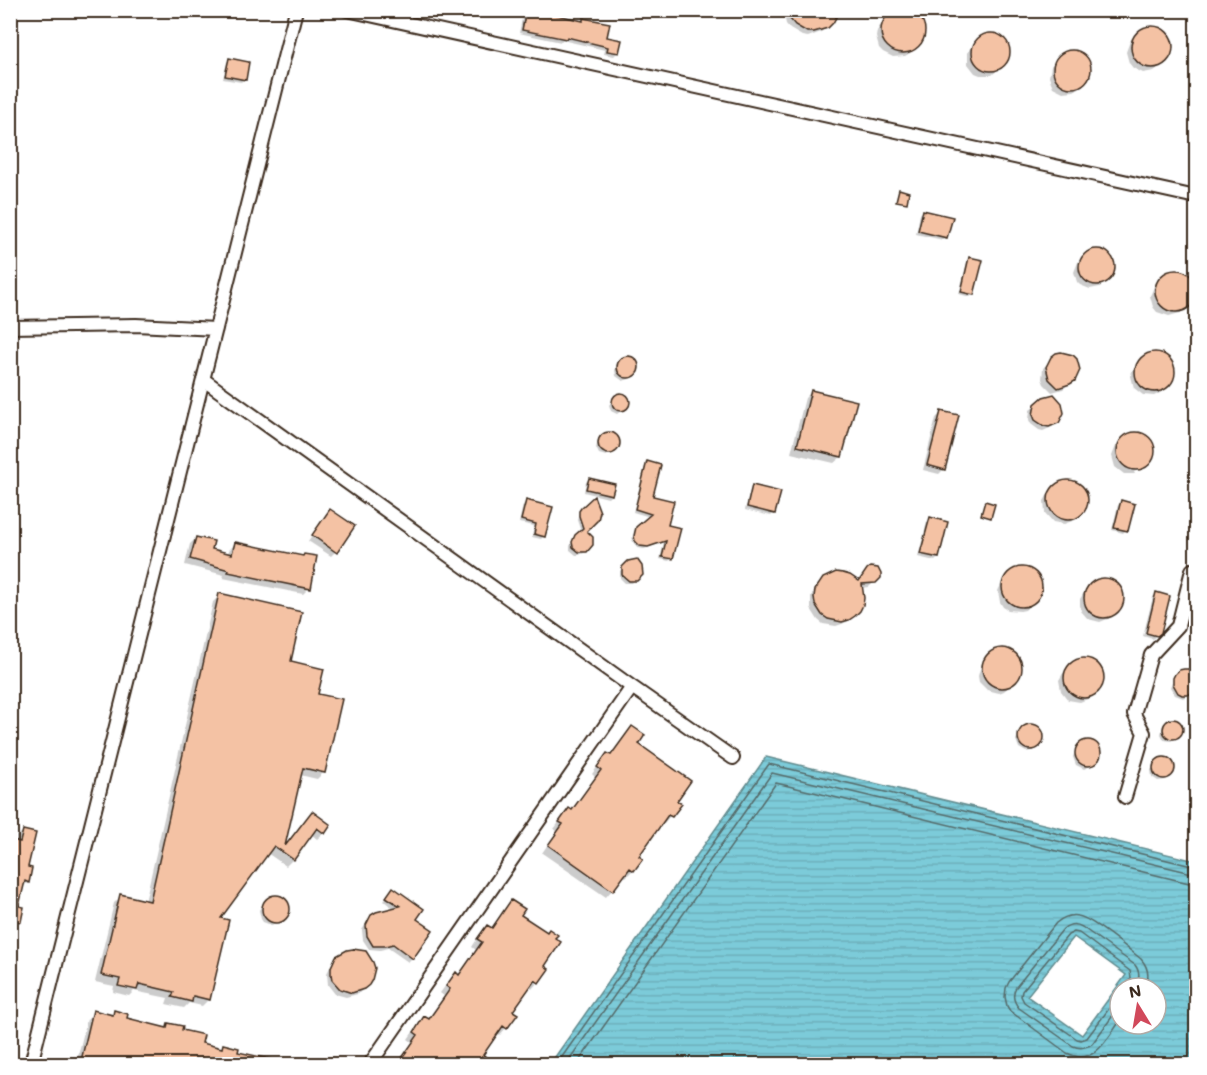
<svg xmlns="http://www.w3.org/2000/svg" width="1207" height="1075" font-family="Mali,sans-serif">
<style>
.water{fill:url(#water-rules);stroke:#628b8e;stroke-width:1.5;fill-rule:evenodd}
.shadow{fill:#0003}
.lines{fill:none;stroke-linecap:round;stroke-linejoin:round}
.shore{stroke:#556a69;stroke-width:1.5}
.building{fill:#f4c2a4;stroke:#3b2a1e;stroke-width:1.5}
.street-casing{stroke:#3b2a1e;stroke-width:16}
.street{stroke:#fff;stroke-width:12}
</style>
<defs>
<pattern id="water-rules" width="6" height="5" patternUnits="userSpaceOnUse" patternTransform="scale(1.5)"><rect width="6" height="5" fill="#7ccbd9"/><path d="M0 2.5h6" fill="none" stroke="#6caeba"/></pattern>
</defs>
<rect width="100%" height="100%" fill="#fff"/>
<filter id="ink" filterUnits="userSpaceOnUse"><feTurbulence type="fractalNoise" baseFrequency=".0167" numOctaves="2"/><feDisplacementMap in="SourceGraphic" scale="12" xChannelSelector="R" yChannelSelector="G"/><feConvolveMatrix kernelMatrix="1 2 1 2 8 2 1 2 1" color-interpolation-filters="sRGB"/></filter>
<g filter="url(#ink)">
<path class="water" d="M 766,757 L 1196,861 L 1196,1064 L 550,1064 ZM 1074,937 L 1126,975 L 1082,1035 L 1027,996 ZM 1120,988 L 1156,988 L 1156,1024 L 1120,1024 Z"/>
<path class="shadow" d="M 424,10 L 475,10 L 475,13 L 468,20 Z
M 527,10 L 581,22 L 584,20 L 605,38 L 618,52 L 614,56 L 604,54 L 605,50 L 562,40 L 561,42 L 519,33 L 523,14 Z
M 710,10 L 733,10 L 724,15 L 713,12 Z
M 783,10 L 836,10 L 832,22 L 821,32 L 808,37 L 802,36 L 790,29 L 786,24 Z
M 906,11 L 916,16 L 920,20 L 923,32 L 922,37 L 910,53 L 905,56 L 893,57 L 883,52 L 879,48 L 876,37 L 877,31 L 880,26 L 894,12 Z
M 1150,27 L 1161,29 L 1166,32 L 1171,42 L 1172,47 L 1169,58 L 1163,64 L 1154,71 L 1143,73 L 1133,68 L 1129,63 L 1126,52 L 1130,41 L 1139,32 Z
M 990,34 L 996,35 L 1005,41 L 1009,51 L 1008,57 L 1006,62 L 992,75 L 980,75 L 975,73 L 968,64 L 968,53 L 970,48 L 976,43 L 985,35 Z
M 1070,51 L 1075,51 L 1085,57 L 1088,61 L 1090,72 L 1084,82 L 1079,88 L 1074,91 L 1063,92 L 1053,87 L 1049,77 L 1051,66 L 1054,62 L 1060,56 Z
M 230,59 L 244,79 L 241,82 L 223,79 L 227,62 Z
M 923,211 L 946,237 L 943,240 L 916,234 L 920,214 Z
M 1093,251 L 1103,251 L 1107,254 L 1113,263 L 1112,273 L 1100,287 L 1090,289 L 1080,285 L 1077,282 L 1074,272 L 1078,262 Z
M 970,259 L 973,294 L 970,297 L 959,294 L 967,262 Z
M 1176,271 L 1188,276 L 1192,280 L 1195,292 L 1191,303 L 1185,309 L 1180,313 L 1169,316 L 1157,312 L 1153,307 L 1150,296 L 1155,284 L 1160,279 L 1171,272 Z
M 1157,353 L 1168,357 L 1171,362 L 1174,373 L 1173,379 L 1170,384 L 1160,393 L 1154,396 L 1143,395 L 1134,388 L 1131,376 L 1132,371 L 1146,356 Z
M 1056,355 L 1074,380 L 1063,389 L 1052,392 L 1044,384 L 1042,379 L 1043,368 Z
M 630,358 L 636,362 L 637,370 L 629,379 L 623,381 L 616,376 L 615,370 L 623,359 Z
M 812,391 L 841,457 L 834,463 L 791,453 L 805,398 Z
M 622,393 L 626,396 L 628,403 L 627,406 L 617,414 L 611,411 L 609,405 L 616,395 Z
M 1036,405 L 1058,422 L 1052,427 L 1043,431 L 1039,430 L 1031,424 L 1029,420 L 1030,410 Z
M 941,413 L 944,469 L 939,474 L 923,470 L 936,418 Z
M 1136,433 L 1147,437 L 1151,441 L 1153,446 L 1153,457 L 1146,466 L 1134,472 L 1135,474 L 1124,474 L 1115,467 L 1112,456 L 1116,446 L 1125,436 Z
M 608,434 L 615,436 L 618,442 L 616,449 L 606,456 L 599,454 L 596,448 L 598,441 Z
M 648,463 L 651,497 L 666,526 L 671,559 L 669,561 L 660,559 L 664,542 L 644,549 L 637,548 L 632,540 L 634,531 L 650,517 L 633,512 L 645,466 Z
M 589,479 L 611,495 L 608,498 L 584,492 L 586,482 Z
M 1067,481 L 1079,484 L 1083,487 L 1087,498 L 1085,510 L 1075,520 L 1064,524 L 1053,522 L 1045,513 L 1044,501 L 1047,496 L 1052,490 L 1061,482 Z
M 753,487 L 774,513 L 771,516 L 745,510 L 750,490 Z
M 594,499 L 585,531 L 586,552 L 579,555 L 576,555 L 570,550 L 570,546 L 576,536 L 581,532 L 577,520 L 579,512 Z
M 526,502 L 544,536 L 541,539 L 532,537 L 534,526 L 519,523 L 523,505 Z
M 1122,502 L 1126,530 L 1123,533 L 1112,530 L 1118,505 Z
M 326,515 L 335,552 L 331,556 L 308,541 Z
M 930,519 L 938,558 L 935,561 L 918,557 L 927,522 Z
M 196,538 L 211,550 L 228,555 L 229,550 L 235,544 L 309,588 L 303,594 L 223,578 L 224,575 L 185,565 L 190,544 Z
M 629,562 L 641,574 L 632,583 L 625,583 L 620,578 L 620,571 Z
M 1018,569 L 1030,571 L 1035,574 L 1038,578 L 1040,590 L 1035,600 L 1025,610 L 1020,611 L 1008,610 L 1003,607 L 1000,602 L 998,591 L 1003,580 L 1013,571 Z
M 879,577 L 869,587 L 861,588 L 858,610 L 848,621 L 842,624 L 836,626 L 823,624 L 818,620 L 811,609 L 811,596 L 819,585 L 858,583 Z
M 1097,580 L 1109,580 L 1118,586 L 1123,596 L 1120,608 L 1110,618 L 1100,622 L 1088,619 L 1081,611 L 1080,605 L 1080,599 L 1086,589 Z
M 1156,594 L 1159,632 L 1153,639 L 1143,636 L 1153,597 Z
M 220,595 L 289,662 L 324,772 L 317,779 L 300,775 L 283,849 L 312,813 L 324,833 L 317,839 L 311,834 L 293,859 L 286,866 L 267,853 L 218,919 L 209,999 L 202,1006 L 189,1003 L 184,1008 L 166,1004 L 168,998 L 134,991 L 129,996 L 113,992 L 114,986 L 95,982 L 114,903 L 121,896 L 145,902 L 213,602 Z
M 1000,650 L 1012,652 L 1016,656 L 1021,666 L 1018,678 L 1004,691 L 999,693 L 987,690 L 979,682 L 978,676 L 981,665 L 995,651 Z
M 1082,659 L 1093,662 L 1101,671 L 1102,676 L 1100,687 L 1096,692 L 1090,698 L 1080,702 L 1068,700 L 1061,691 L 1059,680 L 1065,670 L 1071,664 Z
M 1180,672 L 1192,693 L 1183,698 L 1175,695 L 1170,687 L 1173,679 Z
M 1172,720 L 1179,722 L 1182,728 L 1180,734 L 1171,741 L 1164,740 L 1161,734 L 1163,727 Z
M 1033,726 L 1040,730 L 1043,739 L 1041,743 L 1035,750 L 1026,752 L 1019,748 L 1016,740 L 1018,736 L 1024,729 Z
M 632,728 L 637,744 L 675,801 L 680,804 L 664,823 L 661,821 L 637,856 L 641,859 L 633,870 L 626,877 L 623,875 L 612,890 L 606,897 L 542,853 L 557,831 L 554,829 L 563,817 L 571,812 L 595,777 L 592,774 L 601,762 L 607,755 L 610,757 L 625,735 Z
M 1084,742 L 1092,742 L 1096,745 L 1100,753 L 1096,762 L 1092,765 L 1084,769 L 1076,765 L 1073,757 L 1076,749 Z
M 1166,759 L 1172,763 L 1173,770 L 1165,780 L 1158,781 L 1152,777 L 1151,770 L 1159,760 Z
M 23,831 L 28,882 L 22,888 L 17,907 L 19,921 L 12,928 L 10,936 L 10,834 L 18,836 Z
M 389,893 L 415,919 L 412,958 L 408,962 L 388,948 L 380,950 L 369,949 L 363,940 L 362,930 L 368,921 L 372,916 L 394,909 L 384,901 Z
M 272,897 L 280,897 L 287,902 L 288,911 L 280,922 L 271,925 L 263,922 L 261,919 L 259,910 L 264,902 Z
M 511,902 L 543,966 L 538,982 L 532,989 L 528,986 L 511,1011 L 506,1028 L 500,1035 L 497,1033 L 481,1055 L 481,1064 L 397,1064 L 412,1042 L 408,1039 L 418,1025 L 424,1018 L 427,1020 L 444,996 L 440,993 L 449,981 L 456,974 L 458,976 L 476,950 L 472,947 L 481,933 L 487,927 L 491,929 L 505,908 Z
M 10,945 L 14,946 L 10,959 Z
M 337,957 L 368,985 L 358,994 L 346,997 L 335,994 L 328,985 L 327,973 L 332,963 Z
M 94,1012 L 110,1016 L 115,1012 L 125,1019 L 165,1028 L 169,1024 L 200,1045 L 220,1049 L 223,1046 L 236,1053 L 273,1061 L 274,1060 L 289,1063 L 289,1064 L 76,1064 L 87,1019 Z"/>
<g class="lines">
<path class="shore" d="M 1120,994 L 1087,1038 L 1081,1040 L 1077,1039 L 1024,1002 L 1021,996 L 1022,991 L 1068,935 L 1074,932 L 1079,933 L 1130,971 L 1131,978 L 1124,988
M 1120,1006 L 1092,1044 C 1086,1048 1080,1049 1073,1046 L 1019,1008 C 1013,1001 1012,994 1016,987 L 1063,929 C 1069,924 1075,923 1082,927 L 1135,965 C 1141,973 1140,980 1134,988
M 1120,1021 C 1107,1039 1094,1067 1067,1053 L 1010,1011 L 1007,1006 L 1005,997 L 1006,988 L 1009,982 L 1056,923 C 1062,918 1069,914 1078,916 C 1089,917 1130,950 1141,959 C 1149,968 1150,977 1145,988
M 557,1064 L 769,764 L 1196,867
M 566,1064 L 772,773 L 1196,874
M 577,1064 L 776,783 L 1189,883 L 1196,883"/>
</g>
<path class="building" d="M881 31a22 22 0 1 1 44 0a22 22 0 1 1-44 0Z
M 526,10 L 550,10 L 549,13 L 583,21 L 583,18 L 610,23 L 607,37 L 622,40 L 619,53 L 607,51 L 608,47 L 567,37 L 566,39 L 522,30 Z
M 788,10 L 840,10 L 833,23 L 828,28 L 814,32 L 807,32 L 795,25 L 790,19 Z
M1131 47a21 21 0 1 1 42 0a21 21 0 1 1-42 0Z
M972 52a19 19 0 1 1 38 0a19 19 0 1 1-38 0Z
M1053 69a19 19 0 1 1 38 0a19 19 0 1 1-38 0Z
M 229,58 L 249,62 L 246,80 L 225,76 Z
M 899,189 L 909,192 L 907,203 L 896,201 Z
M 923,210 L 953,217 L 947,238 L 918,231 Z
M1079 267a18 18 0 1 1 36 0a18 18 0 1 1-36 0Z
M 969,257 L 983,260 L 974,295 L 961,292 Z
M1155 291a21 21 0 1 1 42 0a21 21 0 1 1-42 0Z
M1135 372a20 20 0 1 1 40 0a20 20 0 1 1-40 0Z
M 1061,352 L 1073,355 L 1077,359 L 1080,370 L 1075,381 L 1070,384 L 1058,388 L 1049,379 L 1046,367 L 1051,357 L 1056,353 Z
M617 367a11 11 0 1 1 22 0a11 11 0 1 1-22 0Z
M 811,390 L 857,401 L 842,457 L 797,446 Z
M612 402a9 9 0 1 1 18 0a9 9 0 1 1-18 0Z
M 1054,394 L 1062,403 L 1064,413 L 1059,423 L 1049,427 L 1044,426 L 1035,420 L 1033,415 L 1035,404 L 1043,397 Z
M 941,411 L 959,415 L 945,470 L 927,465 Z
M1117 451a19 19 0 1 1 38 0a19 19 0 1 1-38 0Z
M598 443a11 11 0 1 1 22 0a11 11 0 1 1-22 0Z
M 647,461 L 661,465 L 653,496 L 674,501 L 668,525 L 681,528 L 673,559 L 662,557 L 666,541 L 648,547 L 640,546 L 635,541 L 634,536 L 636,527 L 651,514 L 635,509 Z
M 589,478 L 615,484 L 612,495 L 586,489 Z
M1048 500a20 20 0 1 1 40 0a20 20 0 1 1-40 0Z
M 752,485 L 781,492 L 775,514 L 747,507 Z
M 594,496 L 600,512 L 598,520 L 587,531 L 593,537 L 593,545 L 587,552 L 579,552 L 573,547 L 572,542 L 575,535 L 583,528 L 579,516 L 579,511 L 581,508 Z
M 526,500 L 553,507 L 545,537 L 534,534 L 536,524 L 521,520 Z
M 1121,500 L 1135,504 L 1128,531 L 1114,528 Z
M 985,501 L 995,504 L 991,518 L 981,515 Z
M 330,509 L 355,526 L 337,553 L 312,535 Z
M 930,517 L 948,522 L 939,558 L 920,554 Z
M 196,537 L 214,541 L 212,549 L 232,554 L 235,542 L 303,556 L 304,554 L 317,556 L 311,589 L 228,572 L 229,570 L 190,559 Z
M 637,559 L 642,566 L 643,575 L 637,581 L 629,581 L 622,575 L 622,567 L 628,561 Z
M 870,567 L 878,568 L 881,574 L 881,578 L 876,583 L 862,584 L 864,598 L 863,605 L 860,611 L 855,616 L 849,620 L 842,622 L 828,619 L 822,615 L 815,604 L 814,597 L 815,590 L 823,578 L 836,572 L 843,573 L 850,575 L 859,581 L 867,569 Z
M1002 587a20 20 0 1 1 40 0a20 20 0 1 1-40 0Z
M1084 598a20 20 0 1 1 40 0a20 20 0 1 1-40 0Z
M 1156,592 L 1170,596 L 1161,633 L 1157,636 L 1146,633 Z
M 219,593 L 302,612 L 291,661 L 324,669 L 318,694 L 342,699 L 325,773 L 303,768 L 285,846 L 312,811 L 331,825 L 325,834 L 317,828 L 294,860 L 274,846 L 221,918 L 229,920 L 210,1000 L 193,996 L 192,1002 L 172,997 L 174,992 L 139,984 L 137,990 L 118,986 L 120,979 L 101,975 L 120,894 L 150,901 Z
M982 668a20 20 0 1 1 40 0a20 20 0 1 1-40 0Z
M1064 678a20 20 0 1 1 40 0a20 20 0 1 1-40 0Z
M 1184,669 L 1190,669 L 1197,674 L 1197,690 L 1188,695 L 1182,695 L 1178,693 L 1173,684 L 1173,678 L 1175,674 L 1179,670 Z
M1163 729a10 10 0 1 1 20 0a10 10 0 1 1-20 0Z
M1018 737a13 13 0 1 1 26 0a13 13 0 1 1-26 0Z
M 632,726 L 645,735 L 639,744 L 691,781 L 677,801 L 682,804 L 672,817 L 668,815 L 639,856 L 643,859 L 634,871 L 630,868 L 613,891 L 548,845 L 563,824 L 559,822 L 569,808 L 572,810 L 601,770 L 597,767 L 607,753 L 611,755 Z
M1075 753a13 13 0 1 1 26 0a13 13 0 1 1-26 0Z
M1153 768a11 11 0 1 1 22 0a11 11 0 1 1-22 0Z
M 23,830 L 36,833 L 28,867 L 32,868 L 29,883 L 25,881 L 19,906 L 24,907 L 21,922 L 15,921 L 15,925 L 10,924 L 10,839 L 20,842 Z
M 393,887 L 424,909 L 417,919 L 433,930 L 413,959 L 393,944 L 385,946 L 373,946 L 367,936 L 366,925 L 371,915 L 376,912 L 400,906 L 386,897 Z
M262 909a14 14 0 1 1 28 0a14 14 0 1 1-28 0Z
M 511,900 L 525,909 L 521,915 L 547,932 L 549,929 L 558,935 L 555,938 L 561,942 L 545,966 L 549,969 L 539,983 L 535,980 L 513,1011 L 518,1014 L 507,1029 L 503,1026 L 483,1055 L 488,1058 L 483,1065 L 397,1065 L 418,1035 L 414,1032 L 424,1016 L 429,1019 L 450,989 L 446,986 L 456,972 L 459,975 L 482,942 L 477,939 L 487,925 L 492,928 Z
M 353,949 L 366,951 L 373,962 L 375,968 L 372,980 L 369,985 L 364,989 L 352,993 L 340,989 L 332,980 L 331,974 L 331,967 L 336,956 L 347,950 Z
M 93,1010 L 113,1015 L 114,1010 L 128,1014 L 127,1018 L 167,1028 L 168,1023 L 183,1026 L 182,1030 L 204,1035 L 202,1043 L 222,1048 L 223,1044 L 239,1048 L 238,1052 L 275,1060 L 274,1065 L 80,1065 Z"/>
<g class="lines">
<g class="street-casing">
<path id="street" d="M 347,10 L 1196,197
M 10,327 L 136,325 L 216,329
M 204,380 L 632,687 L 733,758
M 1125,797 L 1144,733 L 1134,714 L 1151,655 L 1178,626 L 1192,570 L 1196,571
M 31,1064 L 296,10
M 370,1064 L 632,687"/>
</g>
<use href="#street" class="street"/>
</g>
</g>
<rect width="1207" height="1075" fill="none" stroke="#fff" stroke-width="36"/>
<rect x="18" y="18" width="1171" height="1039" fill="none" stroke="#3b2a1e" stroke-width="2" filter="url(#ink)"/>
<g transform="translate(1138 1006) rotate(349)"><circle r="28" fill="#ffffff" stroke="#b1aaa5" stroke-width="1.5"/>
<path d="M0-4.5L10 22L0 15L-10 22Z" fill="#d1495b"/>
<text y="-9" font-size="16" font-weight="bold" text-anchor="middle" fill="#3b2a1e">N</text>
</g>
</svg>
